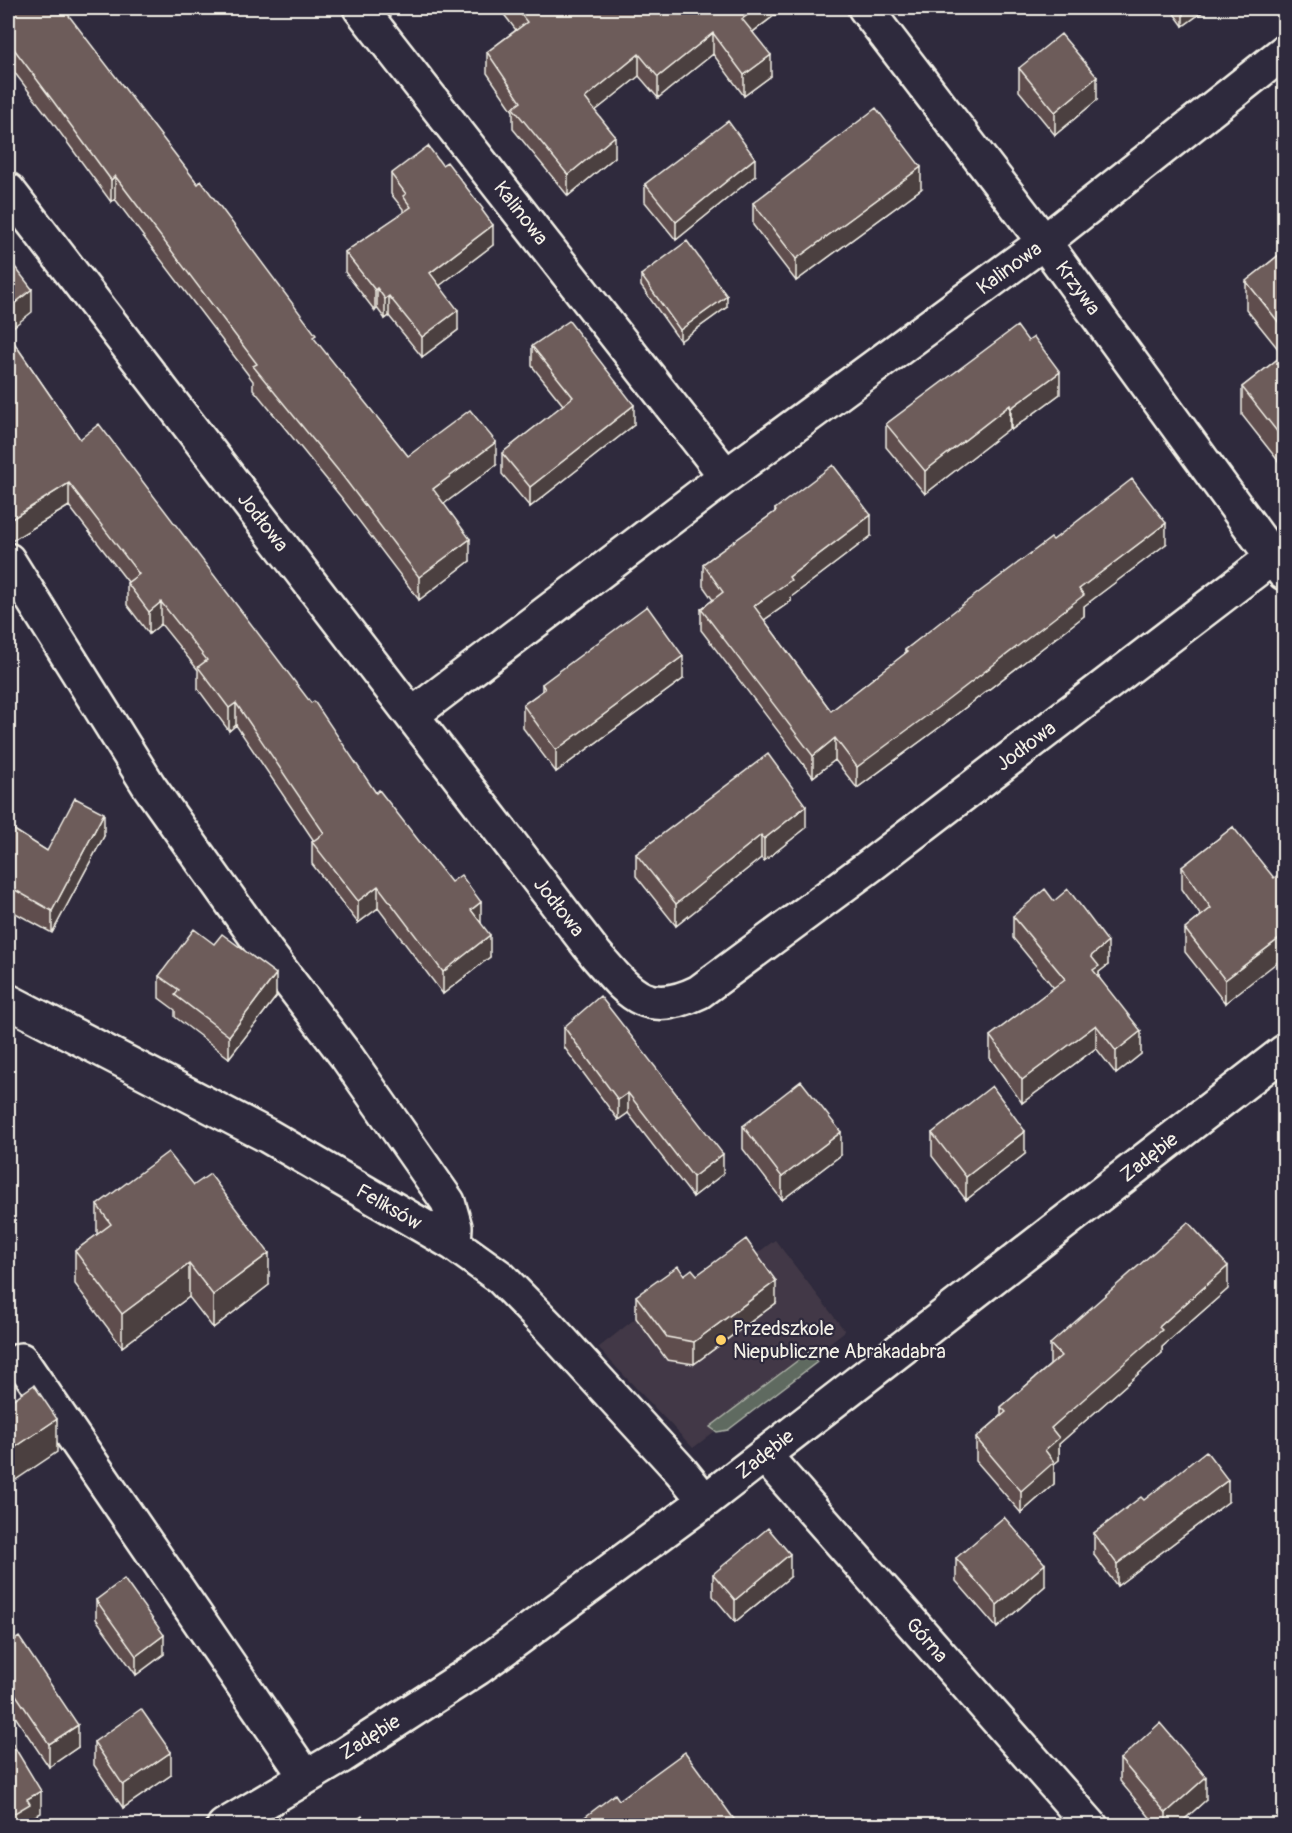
<svg xmlns="http://www.w3.org/2000/svg" width="1292" height="1833" font-family="Pangolin,sans-serif">
<style>
.built{fill:#423946}
.green{fill:#5e6b60;stroke:#a9aea4;stroke-width:1.5}
.lines{fill:none;stroke-linecap:round;stroke-linejoin:round}
.minor-casing{stroke:#f4f1e8;stroke-width:38}
.minor{stroke:#2f2a3d;stroke-width:33}
.wall{fill:#5e4e4d;stroke:#f4f1e8;stroke-width:1.5}
.shaded-wall{fill:#4c403f;stroke:#f4f1e8;stroke-width:1.5}
.building{fill:#6d5b5a;stroke:#f4f1e8;stroke-width:1.5}
.poi-dot{fill:#ffd166;stroke:#2f2a3d;stroke-width:2}
.labels{text-anchor:middle;dominant-baseline:central;stroke-width:4.5;stroke-linejoin:round;paint-order:stroke}
.street-label{font-size:20px;fill:#f4f1e8;stroke:#2f2a3d}
.poi-label{font-size:20px;fill:#f4f1e8;stroke:#2f2a3d;text-anchor:start}
</style>
<rect width="100%" height="100%" fill="#2f2a3d"/>
<filter id="ink" filterUnits="userSpaceOnUse"><feTurbulence type="fractalNoise" baseFrequency=".0167" numOctaves="2"/><feDisplacementMap in="SourceGraphic" scale="12" xChannelSelector="R" yChannelSelector="G"/><feConvolveMatrix kernelMatrix="1 2 1 2 8 2 1 2 1" color-interpolation-filters="sRGB"/></filter>
<g filter="url(#ink)">
<path class="built" d="M 775,1240 L 845,1331 L 693,1448 L 598,1348 L 636,1318 L 697,1298 Z"/>
<path class="green" d="M 809,1352 L 817,1362 L 728,1430 L 717,1432 L 710,1427 Z"/>
<g class="lines">
<g class="minor-casing">
<path id="minor" d="M 360,8 L 726,476
M 865,8 L 1044,242 L 1284,573
M 8,190 L 596,955 C 629,993 646,1018 699,992 L 871,865 L 1273,557
M 8,560 L 149,786 L 266,951 L 347,1057 L 448,1202 L 455,1227 L 454,1244
M 412,715 L 726,476 L 1044,242 L 1284,52
M 8,1001 L 268,1136 L 454,1244 L 500,1277 L 549,1327 L 680,1470 L 705,1501
M 21,1360 L 306,1777
M 764,1455 L 1091,1826
M 224,1826 L 342,1756 L 478,1668 L 705,1501 L 1284,1052"/>
</g>
<use href="#minor" class="minor"/>
</g>
<path class="wall" d="M 8,8 L 316,342 L 408,456 L 496,465 L 443,504 L 470,561 L 419,600 L 341,497 L 253,389 L 253,381 L 115,199 L 111,202 L 53,123 L 8,64 Z
M 499,8 L 784,8 L 753,32 L 771,76 L 744,96 L 713,54 L 658,98 L 639,76 L 595,111 L 615,157 L 568,196 L 513,129 L 513,111 L 487,73 L 487,52 L 516,30 Z
M 1170,8 L 1208,8 L 1183,26 Z
M 1019,68 L 1097,100 L 1055,135 L 1019,91 Z
M 442,165 L 483,212 L 493,245 L 440,285 L 458,330 L 422,357 L 389,316 L 385,319 L 377,308 L 375,311 L 345,272 L 345,252 L 403,213 L 403,209 L 391,194 L 391,174 Z
M 755,176 L 676,240 L 645,202 L 645,184 Z
M 921,189 L 796,281 L 753,225 L 753,203 Z
M 1284,251 L 1284,466 L 1283,467 L 1242,415 L 1242,387 L 1283,355 L 1246,309 L 1246,281 Z
M 641,275 L 727,307 L 680,341 L 641,286 Z
M 8,334 L 80,439 L 376,793 L 481,923 L 490,957 L 443,994 L 378,908 L 358,923 L 312,864 L 312,842 L 314,841 L 236,725 L 229,731 L 198,689 L 198,670 L 161,624 L 149,634 L 127,605 L 127,583 L 128,582 L 69,506 L 10,542 L 8,538 Z
M 532,346 L 634,425 L 530,507 L 502,474 L 502,453 L 563,405 L 532,366 Z
M 1060,394 L 1011,430 L 1010,428 L 925,494 L 886,447 L 886,424 Z
M 775,509 L 871,536 L 791,597 L 791,601 L 764,620 L 831,711 L 905,654 L 905,650 L 1053,540 L 1166,544 L 1084,606 L 1084,616 L 944,724 L 857,788 L 835,760 L 813,777 L 701,630 L 701,609 L 713,600 L 703,586 L 703,564 L 775,512 Z
M 683,679 L 556,772 L 523,728 L 523,705 L 542,691 L 542,684 Z
M 8,826 L 47,851 L 104,836 L 52,933 L 8,909 Z
M 1233,827 L 1225,1003 L 1185,952 L 1185,929 L 1201,916 L 1182,889 L 1182,867 Z
M 806,828 L 764,861 L 761,858 L 676,926 L 636,876 L 636,854 Z
M 1054,901 L 1108,965 L 1099,972 L 1099,977 L 1141,1054 L 1116,1074 L 1096,1048 L 1022,1103 L 990,1058 L 990,1036 L 1054,988 L 1013,938 L 1013,916 Z
M 159,976 L 276,997 L 229,1058 L 175,1017 L 175,1010 L 159,998 Z
M 564,1027 L 723,1174 L 693,1197 L 628,1113 L 618,1120 L 564,1047 Z
M 743,1126 L 841,1155 L 782,1200 L 743,1149 Z
M 932,1133 L 1025,1154 L 966,1200 L 932,1156 Z
M 97,1205 L 269,1285 L 213,1328 L 189,1297 L 122,1347 L 75,1284 L 75,1251 L 97,1235 Z
M 684,1275 L 697,1275 L 776,1303 L 694,1364 L 667,1360 L 636,1318 L 636,1296 Z
M 1228,1289 L 1162,1347 L 1162,1353 L 1059,1444 L 1059,1460 L 1054,1464 L 1054,1484 L 1021,1513 L 976,1461 L 976,1438 L 1001,1416 L 1001,1407 L 1050,1365 L 1050,1344 Z
M 1144,1500 L 1228,1502 L 1117,1586 L 1094,1555 L 1094,1533 Z
M 956,1558 L 1045,1586 L 997,1628 L 956,1581 Z
M 713,1574 L 790,1577 L 735,1622 L 713,1596 Z
M 96,1600 L 164,1654 L 136,1675 L 96,1619 Z
M 8,1645 L 78,1747 L 49,1767 L 8,1706 Z
M 94,1742 L 171,1775 L 123,1808 L 94,1765 Z
M 1120,1759 L 1206,1800 L 1177,1826 L 1157,1826 L 1120,1781 Z"/>
<path class="shaded-wall" d="M 757,8 L 784,8 L 742,40 L 742,19 Z
M 1183,8 L 1208,8 L 1183,26 Z
M 713,33 L 713,54 L 658,98 L 658,77 Z
M 639,54 L 639,76 L 585,119 L 585,98 Z
M 771,55 L 771,76 L 744,96 L 744,75 Z
M 1097,77 L 1097,100 L 1055,135 L 1055,112 Z
M 615,136 L 615,157 L 568,196 L 568,175 Z
M 755,158 L 755,176 L 676,240 L 676,222 Z
M 921,167 L 921,189 L 796,281 L 796,259 Z
M 115,176 L 115,199 L 111,202 L 111,180 Z
M 493,225 L 493,245 L 430,293 L 430,273 Z
M 377,288 L 377,308 L 375,311 L 375,290 Z
M 32,289 L 32,312 L 8,331 L 8,309 Z
M 389,296 L 389,316 L 385,319 L 385,299 Z
M 727,296 L 727,307 L 680,341 L 680,330 Z
M 458,310 L 458,330 L 422,357 L 422,337 Z
M 1060,372 L 1060,394 L 1011,430 L 1011,408 Z
M 634,405 L 634,425 L 530,507 L 530,487 Z
M 1010,405 L 1010,428 L 925,494 L 925,471 Z
M 1284,438 L 1284,466 L 1283,467 L 1283,439 Z
M 496,442 L 496,465 L 433,512 L 433,489 Z
M 69,483 L 69,506 L 10,542 L 10,520 Z
M 871,515 L 871,536 L 791,597 L 791,601 L 754,627 L 754,606 L 789,577 Z
M 1166,523 L 1166,544 L 1084,606 L 1084,616 L 944,724 L 857,788 L 857,767 L 1079,589 Z
M 470,539 L 470,561 L 419,600 L 419,577 Z
M 161,602 L 161,624 L 149,634 L 149,612 Z
M 683,656 L 683,679 L 556,772 L 556,750 Z
M 236,703 L 236,725 L 229,731 L 229,708 Z
M 835,738 L 835,760 L 813,777 L 813,756 Z
M 806,806 L 806,828 L 764,861 L 764,839 Z
M 104,813 L 104,836 L 52,933 L 52,911 Z
M 761,835 L 761,858 L 676,926 L 676,904 Z
M 378,886 L 378,908 L 358,923 L 358,901 Z
M 481,902 L 481,924 L 471,910 Z
M 490,935 L 490,957 L 443,994 L 443,972 Z
M 1284,935 L 1284,957 L 1225,1003 L 1225,980 Z
M 1108,942 L 1108,965 L 1099,972 L 1099,988 L 1093,993 L 1091,956 Z
M 276,974 L 276,997 L 229,1058 L 229,1036 Z
M 1096,1025 L 1096,1048 L 1022,1103 L 1022,1080 Z
M 1141,1031 L 1141,1054 L 1116,1074 L 1116,1051 Z
M 628,1093 L 628,1113 L 618,1120 L 618,1100 Z
M 1025,1131 L 1025,1154 L 966,1200 L 966,1177 Z
M 841,1132 L 841,1155 L 782,1200 L 782,1177 Z
M 723,1154 L 723,1174 L 693,1197 L 693,1177 Z
M 269,1253 L 269,1285 L 213,1328 L 213,1295 Z
M 189,1264 L 189,1297 L 122,1347 L 122,1314 Z
M 1228,1266 L 1228,1289 L 1162,1347 L 1162,1353 L 1059,1444 L 1059,1460 L 1054,1464 L 1054,1484 L 1021,1513 L 1021,1491 L 1045,1450 L 1051,1428 L 1159,1327 Z
M 776,1281 L 776,1303 L 694,1364 L 694,1342 Z
M 57,1419 L 57,1452 L 8,1485 L 8,1452 Z
M 1228,1480 L 1228,1502 L 1117,1586 L 1117,1564 Z
M 790,1554 L 790,1577 L 735,1622 L 735,1600 Z
M 1045,1564 L 1045,1586 L 997,1628 L 997,1605 Z
M 164,1635 L 164,1654 L 136,1675 L 136,1656 Z
M 78,1725 L 78,1747 L 49,1767 L 49,1744 Z
M 171,1752 L 171,1775 L 123,1808 L 123,1785 Z
M 1206,1777 L 1206,1800 L 1177,1826 L 1166,1826 L 1166,1813 Z
M 41,1791 L 41,1813 L 30,1819 L 30,1826 L 8,1826 L 8,1817 L 27,1799 Z"/>
<path class="building" d="M 8,8 L 63,8 L 198,184 L 201,181 L 316,335 L 313,337 L 408,456 L 470,410 L 496,442 L 433,489 L 470,539 L 419,577 L 341,474 L 253,366 L 257,364 L 115,176 L 111,180 L 53,101 L 8,41 Z
M 516,8 L 757,8 L 742,19 L 771,55 L 744,75 L 713,33 L 658,77 L 639,54 L 585,98 L 615,136 L 568,175 L 513,108 L 521,102 L 487,52 L 527,22 Z
M 1061,34 L 1097,77 L 1055,112 L 1019,68 Z
M 876,108 L 921,167 L 796,259 L 753,203 Z
M 728,121 L 755,158 L 676,222 L 645,184 Z
M 428,146 L 442,165 L 447,162 L 483,209 L 482,210 L 493,225 L 430,273 L 458,310 L 422,337 L 389,296 L 385,299 L 377,288 L 375,290 L 345,252 L 411,207 L 403,196 L 406,194 L 391,174 Z
M 687,241 L 727,296 L 680,330 L 641,275 Z
M 1284,251 L 1284,329 L 1246,281 Z
M 8,258 L 32,289 L 8,309 Z
M 569,321 L 634,405 L 530,487 L 502,453 L 573,397 L 532,346 Z
M 1017,326 L 1028,341 L 1034,337 L 1060,372 L 1011,408 L 1010,405 L 925,471 L 886,424 Z
M 8,334 L 80,439 L 99,424 L 311,703 L 314,701 L 376,793 L 379,790 L 451,882 L 461,875 L 481,902 L 471,910 L 490,935 L 443,972 L 378,886 L 358,901 L 312,842 L 324,833 L 236,703 L 229,708 L 198,667 L 207,660 L 161,602 L 149,612 L 127,583 L 139,574 L 69,483 L 10,520 L 8,516 Z
M 1284,354 L 1284,438 L 1283,439 L 1242,387 Z
M 833,465 L 871,515 L 789,577 L 791,580 L 754,606 L 831,711 L 907,652 L 905,650 L 962,605 L 1051,538 L 1053,540 L 1132,479 L 1166,523 L 1079,589 L 1084,595 L 944,703 L 857,767 L 835,738 L 813,756 L 701,609 L 723,592 L 703,564 L 776,511 L 775,509 Z
M 647,606 L 683,656 L 556,750 L 523,705 L 545,689 L 542,684 Z
M 768,754 L 806,806 L 764,839 L 761,835 L 676,904 L 636,854 Z
M 75,798 L 104,813 L 52,911 L 8,886 L 8,826 L 47,851 Z
M 1233,827 L 1274,878 L 1284,870 L 1284,935 L 1225,980 L 1185,929 L 1211,908 L 1182,867 Z
M 1045,889 L 1054,901 L 1068,889 L 1108,942 L 1091,956 L 1099,966 L 1093,970 L 1141,1031 L 1116,1051 L 1096,1025 L 1022,1080 L 990,1036 L 1065,979 L 1013,916 Z
M 194,929 L 214,944 L 222,934 L 276,974 L 229,1036 L 175,995 L 179,990 L 159,976 Z
M 600,996 L 723,1154 L 693,1177 L 628,1093 L 618,1100 L 564,1027 Z
M 801,1081 L 841,1132 L 782,1177 L 743,1126 Z
M 992,1086 L 1025,1131 L 966,1177 L 932,1133 Z
M 168,1152 L 194,1185 L 210,1174 L 269,1253 L 213,1295 L 189,1264 L 122,1314 L 75,1251 L 111,1224 L 97,1205 Z
M 1188,1222 L 1228,1266 L 1159,1327 L 1162,1330 L 1051,1428 L 1059,1438 L 1045,1450 L 1054,1462 L 1021,1491 L 976,1438 L 1006,1412 L 1001,1407 L 1061,1356 L 1050,1344 Z
M 746,1239 L 776,1281 L 694,1342 L 667,1337 L 636,1296 L 678,1266 L 684,1275 L 692,1269 L 697,1275 Z
M 34,1385 L 57,1419 L 8,1452 L 8,1403 Z
M 1206,1451 L 1228,1480 L 1117,1564 L 1094,1533 L 1141,1497 L 1144,1500 Z
M 1004,1517 L 1045,1564 L 997,1605 L 956,1558 Z
M 768,1528 L 790,1554 L 735,1600 L 713,1574 Z
M 124,1579 L 164,1635 L 136,1656 L 96,1600 Z
M 19,1637 L 78,1725 L 49,1744 L 8,1683 L 8,1645 Z
M 141,1709 L 171,1752 L 123,1785 L 94,1742 Z
M 1160,1723 L 1206,1777 L 1166,1813 L 1120,1759 Z
M 12,1743 L 41,1791 L 27,1799 L 30,1804 L 8,1817 L 8,1746 Z
M 685,1752 L 739,1826 L 573,1826 L 615,1794 L 619,1800 Z
M 362,1816 L 369,1826 L 348,1826 Z"/>
</g>
<circle class="poi-dot" cx="721" cy="1340" r="6"/>
<g class="labels">
<g class="street-label">
<text transform="translate(521 213) rotate(52)">Kalinowa</text>
<text transform="translate(1009 268) rotate(-36)">Kalinowa</text>
<text transform="translate(1078 288) rotate(54)">Krzywa</text>
<text transform="translate(263 522) rotate(52)">Jodłowa</text>
<text transform="translate(1026 746) rotate(-37)">Jodłowa</text>
<text transform="translate(559 907) rotate(52)">Jodłowa</text>
<text transform="translate(1149 1157) rotate(-38)">Zadębie</text>
<text transform="translate(389 1207) rotate(30)">Feliksów</text>
<text transform="translate(765 1454) rotate(-38)">Zadębie</text>
<text transform="translate(927 1640) rotate(49)">Górna</text>
<text transform="translate(370 1737) rotate(-32)">Zadębie</text>
</g>
<g class="poi-label">
<text x="733" y="1328">Przedszkole<tspan x="733" dy="23">Niepubliczne Abrakadabra</tspan></text>
</g>
</g>
<rect width="1292" height="1833" fill="none" stroke="#2f2a3d" stroke-width="30"/>
<rect x="15" y="15" width="1262" height="1803" fill="none" stroke="#f4f1e8" stroke-width="2" filter="url(#ink)"/>
</svg>
